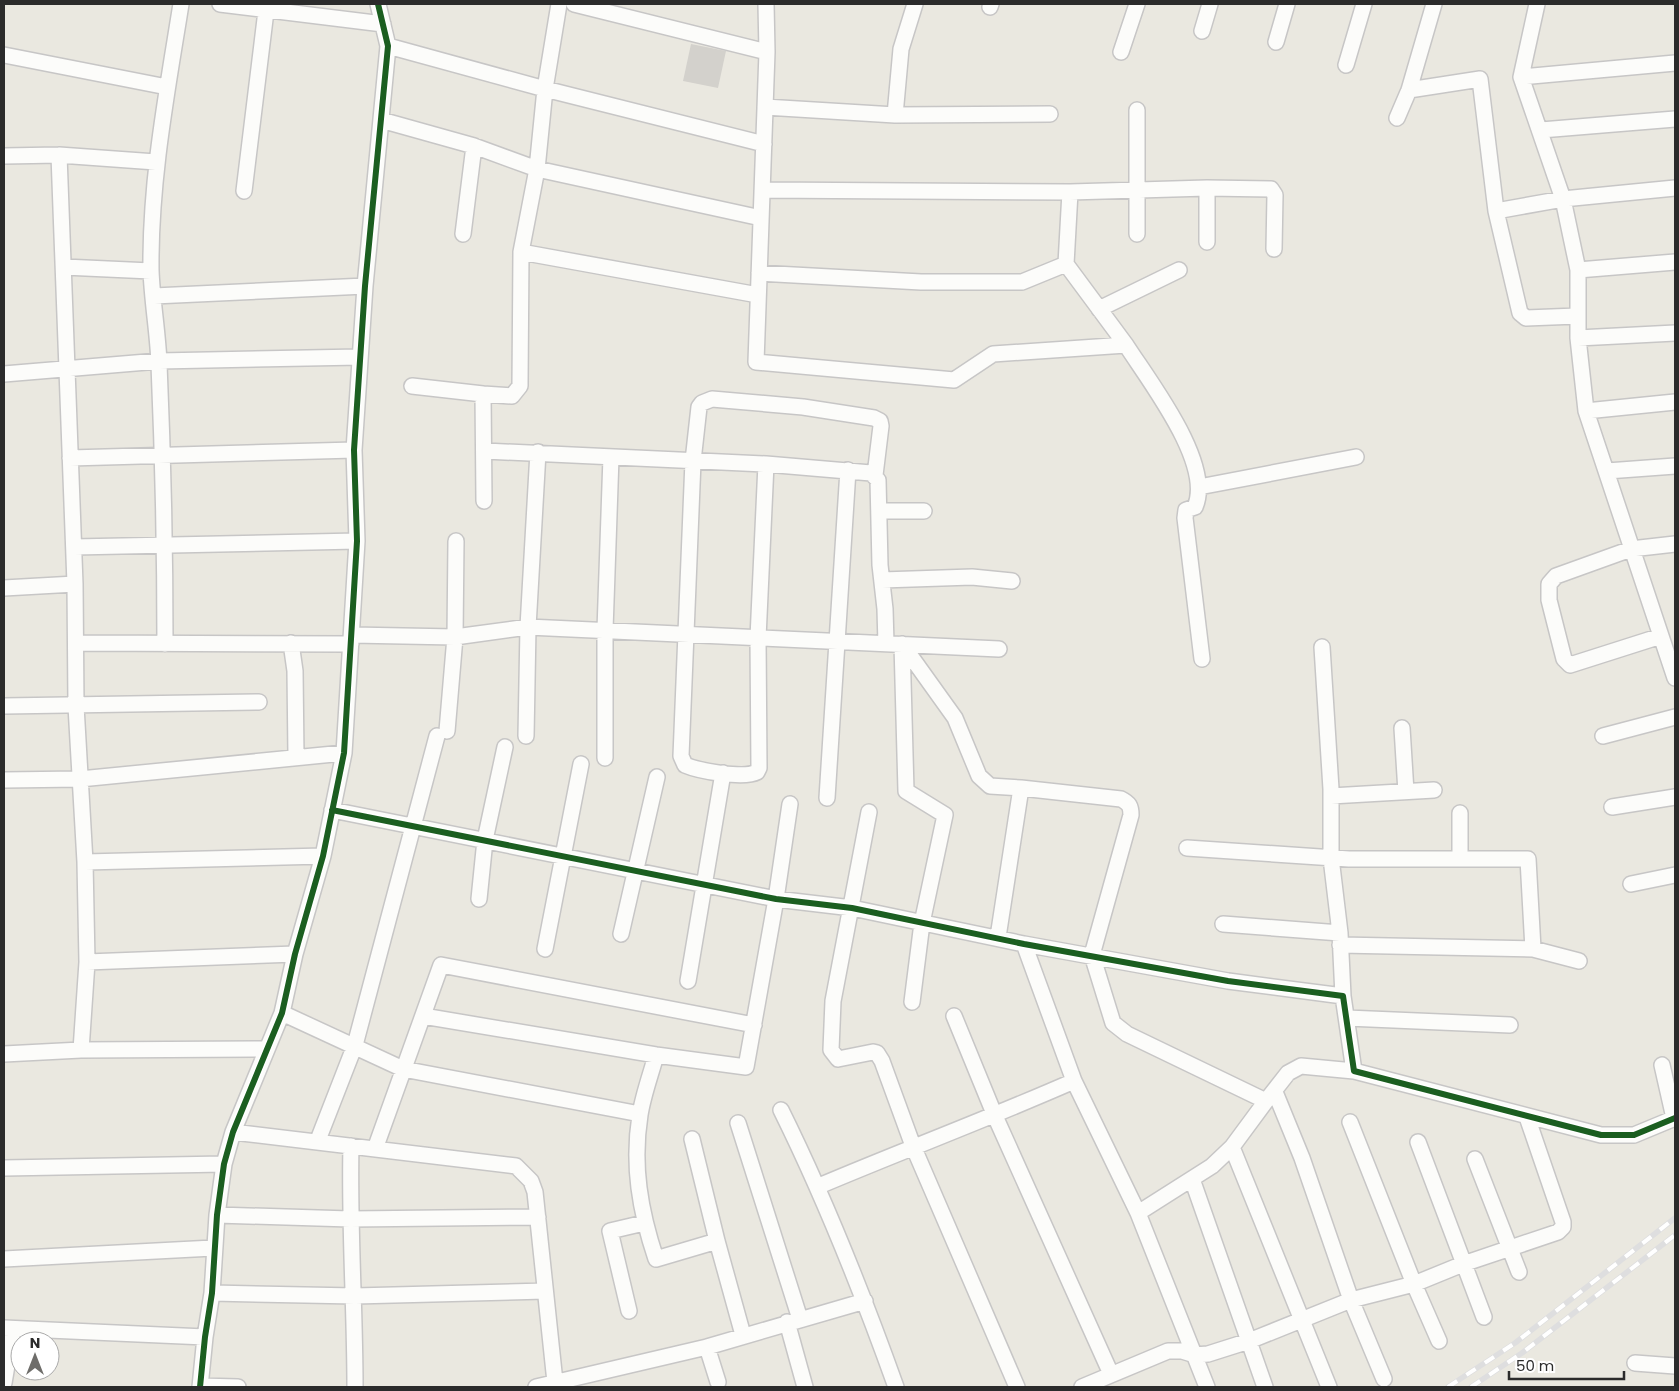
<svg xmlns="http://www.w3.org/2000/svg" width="1679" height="1391" font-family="Poppins,sans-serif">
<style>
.building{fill:#d3d1cc}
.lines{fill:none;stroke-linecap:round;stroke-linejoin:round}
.minor-casing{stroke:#c7c6c6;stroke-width:18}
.minor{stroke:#fcfcfa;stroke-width:15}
.rail-casing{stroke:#dededf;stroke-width:5.5}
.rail{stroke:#fff;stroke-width:4;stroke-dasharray:11;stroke-linecap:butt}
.cycleway-casing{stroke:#fff;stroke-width:9}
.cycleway{stroke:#1b5e20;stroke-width:6}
</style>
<rect width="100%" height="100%" fill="#eae8e0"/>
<path class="building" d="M 691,44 L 726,51 L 718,88 L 683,81 Z"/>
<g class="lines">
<g class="minor-casing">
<path id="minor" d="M 220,4 L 383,24
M 574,4 L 767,52
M 766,4 L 767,52 L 756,362 L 954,380 L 993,354 L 1126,345 C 1149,381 1214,464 1195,507 L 1186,510 L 1185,518 L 1202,659
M 1537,4 L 1521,77 L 1563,199 L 1578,270 L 1578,338 L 1586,411 L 1675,678
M 990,7 L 991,4
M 1202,31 L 1210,4
M 1276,42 L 1287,4
M 388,46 L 545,89 L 764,144
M 1121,52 L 1137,4
M 4,55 L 167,87
M 1346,65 L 1364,4
M 1521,77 L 1675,63
M 1409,90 L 1480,79 L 1496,211 L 1520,313 L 1526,318 L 1577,316
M 765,107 L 895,115 L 1050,114
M 1137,110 L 1137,234
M 895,115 L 901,49 L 915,4
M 1397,118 L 1409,90 L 1434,4
M 381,120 L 474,146 L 537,169 L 761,218
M 1541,130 L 1675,119
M 59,155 L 75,584 L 76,706 L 85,862 L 87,962 L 81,1050 L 267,1049
M 4,156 L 59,155 L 156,162
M 762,190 L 1070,192 L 1066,264 L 1126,345
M 244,191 L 266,11
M 1070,192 L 1207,188 L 1271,189 L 1275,195 L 1274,249
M 1496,211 L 1563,199 L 1675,188
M 463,234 L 474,146
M 1207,242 L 1207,188
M 521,252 L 758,295
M 64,267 L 151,271
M 1578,270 L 1675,262
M 759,273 L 921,282 L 1022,282 L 1066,264
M 154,296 L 365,286
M 1099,309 L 1179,270
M 1578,338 L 1675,333
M 4,374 L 159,361 L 360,357
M 412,386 L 483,394 L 484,501
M 483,394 L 512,396 L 520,386 L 521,252 L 537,169 L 545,89 L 559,4
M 1586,411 L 1675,402
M 485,451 L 766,464 L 871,473 L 878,480 L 880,565 L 885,609 L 886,644
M 70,458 L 354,450
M 766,464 L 758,638 L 759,768 L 757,772 C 744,779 699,771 685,765 L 681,756 L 693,461 L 699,407 L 702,403 L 712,399 L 803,407 L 874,418 L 880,421 L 881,426 L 875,475
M 1607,471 L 1675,466
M 1199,487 L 1356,457
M 879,511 L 924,511
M 74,547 L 357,541
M 882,580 L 972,577 L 1012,581
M 4,588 L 75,584
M 352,635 L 455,637 L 528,627 L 999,649
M 1661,636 L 1570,665 L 1564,659 L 1549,600 L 1549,584 L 1556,576 L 1631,549 L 1675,544
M 76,643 L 351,644
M 291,643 L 295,671 L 296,757
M 165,644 C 165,550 163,457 159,364 C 158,333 152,301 151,270 C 150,180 167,92 181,4
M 902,644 L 906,791 L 945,815 L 922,923 L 912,1002
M 902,644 L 955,718 L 979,776 L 990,786 L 1021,788 L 998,937
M 1322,647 L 1331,789 L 1331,858 L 1340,933 L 1343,996
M 4,706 L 259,702
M 1402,728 L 1406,792
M 447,731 L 455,637 L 456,541
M 526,736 L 528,627 L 538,452
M 1603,736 L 1675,717
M 605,758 L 605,630 L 611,457
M 4,780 L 80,779 L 344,753
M 1021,788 L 1121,799 C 1129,803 1131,806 1131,815 L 1092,955 L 1113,1023 L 1127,1034 L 1266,1101 L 1288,1073 L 1301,1066 L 1354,1071
M 1331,796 L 1434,790
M 827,798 L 848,470
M 1612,807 L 1675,797
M 332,810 L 776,899 L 852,908 L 1024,944 L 1228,981 L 1343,996 L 1354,1071 L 1601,1135 L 1634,1135 L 1675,1118
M 869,812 L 833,1001 L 831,1050 L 838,1059 L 873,1052 L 877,1053 L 882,1061 L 913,1146 L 1017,1387
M 1460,813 L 1460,859
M 1187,848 L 1349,859 L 1528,859 L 1533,949 L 1340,945
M 85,862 L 323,856
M 1631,884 L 1675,875
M 479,899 L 485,840 L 505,747
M 1223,924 L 1340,933
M 621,934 L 657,777
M 1024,944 L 1074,1081 L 1138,1213 L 1207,1387
M 545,949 L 581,764
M 1533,949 L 1579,961
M 87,962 L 295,954
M 688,981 L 723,773
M 282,1013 L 403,1069 L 640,1114
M 423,1016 L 656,1055 L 746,1067 L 776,899 L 790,804
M 954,1016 L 995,1116 L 1111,1374
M 1347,1018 L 1510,1025
M 4,1054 L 81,1050
M 656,1055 C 651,1074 643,1095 640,1115 C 632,1165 640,1211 656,1259 L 717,1241
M 1662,1065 L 1674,1118
M 1275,1092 L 1302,1158 L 1351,1300 L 1384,1379
M 781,1110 C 826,1201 862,1292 896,1387
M 1350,1122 L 1414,1284 L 1439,1341
M 738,1123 L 800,1319
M 233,1132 L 516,1166 L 531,1181 L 535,1192 L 555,1382
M 692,1139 L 717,1241 L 743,1335
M 318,1140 L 355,1045 L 437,736
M 1418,1142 L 1484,1317
M 351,1146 C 349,1226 355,1307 355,1387
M 1232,1147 L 1329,1387
M 375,1149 L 441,965 L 754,1025
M 1475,1159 L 1519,1272
M 4,1168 L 224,1164
M 1192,1179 L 1265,1387
M 819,1186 C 904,1150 990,1118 1074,1081
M 1138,1213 L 1212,1166 L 1232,1147 L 1266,1101
M 217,1215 L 350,1219 L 538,1217
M 4,1259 L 213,1248
M 212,1293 L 355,1296 L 545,1291
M 629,1311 L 610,1231 L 644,1223
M 787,1322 L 805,1387
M 4,1328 L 205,1337
M 707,1347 L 718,1382
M 1635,1363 L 1675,1366
M 4,1383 L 13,1330
M 200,1386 L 238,1387
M 200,1387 L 205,1337 L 212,1293 L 217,1215 L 224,1164 L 233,1132 L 282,1013 L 295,954 L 323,856 L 344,753 L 357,541 L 354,450 L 365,286 L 388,46 L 378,4
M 536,1387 L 707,1347 L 865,1301
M 1082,1387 L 1168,1351 L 1182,1351 L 1195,1355 L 1208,1354 L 1249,1341 L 1351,1300 L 1414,1284 L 1463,1264 L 1558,1232 L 1563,1227 L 1563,1222 L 1527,1117"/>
</g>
<use href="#minor" class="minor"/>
<g class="rail-casing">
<path id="rail" d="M 1448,1387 L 1515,1343 L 1675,1218
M 1471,1387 L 1522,1353 L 1675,1235"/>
</g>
<use href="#rail" class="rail"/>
<g class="cycleway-casing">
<path id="cycleway" d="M 332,810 L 776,899 L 852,908 L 1024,944 L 1228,981 L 1343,996 L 1354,1071 L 1601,1135 L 1634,1135 L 1675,1118
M 200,1387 L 205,1337 L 212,1293 L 217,1215 L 224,1164 L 233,1132 L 282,1013 L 295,954 L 323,856 L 344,753 L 357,541 L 354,450 L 365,286 L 388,46 L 378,4"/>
</g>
<use href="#cycleway" class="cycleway"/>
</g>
<rect width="1679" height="1391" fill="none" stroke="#2b2b2b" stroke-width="10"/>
<g transform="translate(35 1356)"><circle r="24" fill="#ffffff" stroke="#aaaaaa"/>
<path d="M0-4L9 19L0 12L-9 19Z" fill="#6e6d6a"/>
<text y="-8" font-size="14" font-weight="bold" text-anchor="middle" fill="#2b2b2b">N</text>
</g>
<path d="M1509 1371v8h115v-8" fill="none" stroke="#2b2b2b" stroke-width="2.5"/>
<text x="1516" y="1371" font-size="15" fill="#2b2b2b" stroke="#ffffff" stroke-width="4" paint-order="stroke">50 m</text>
</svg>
